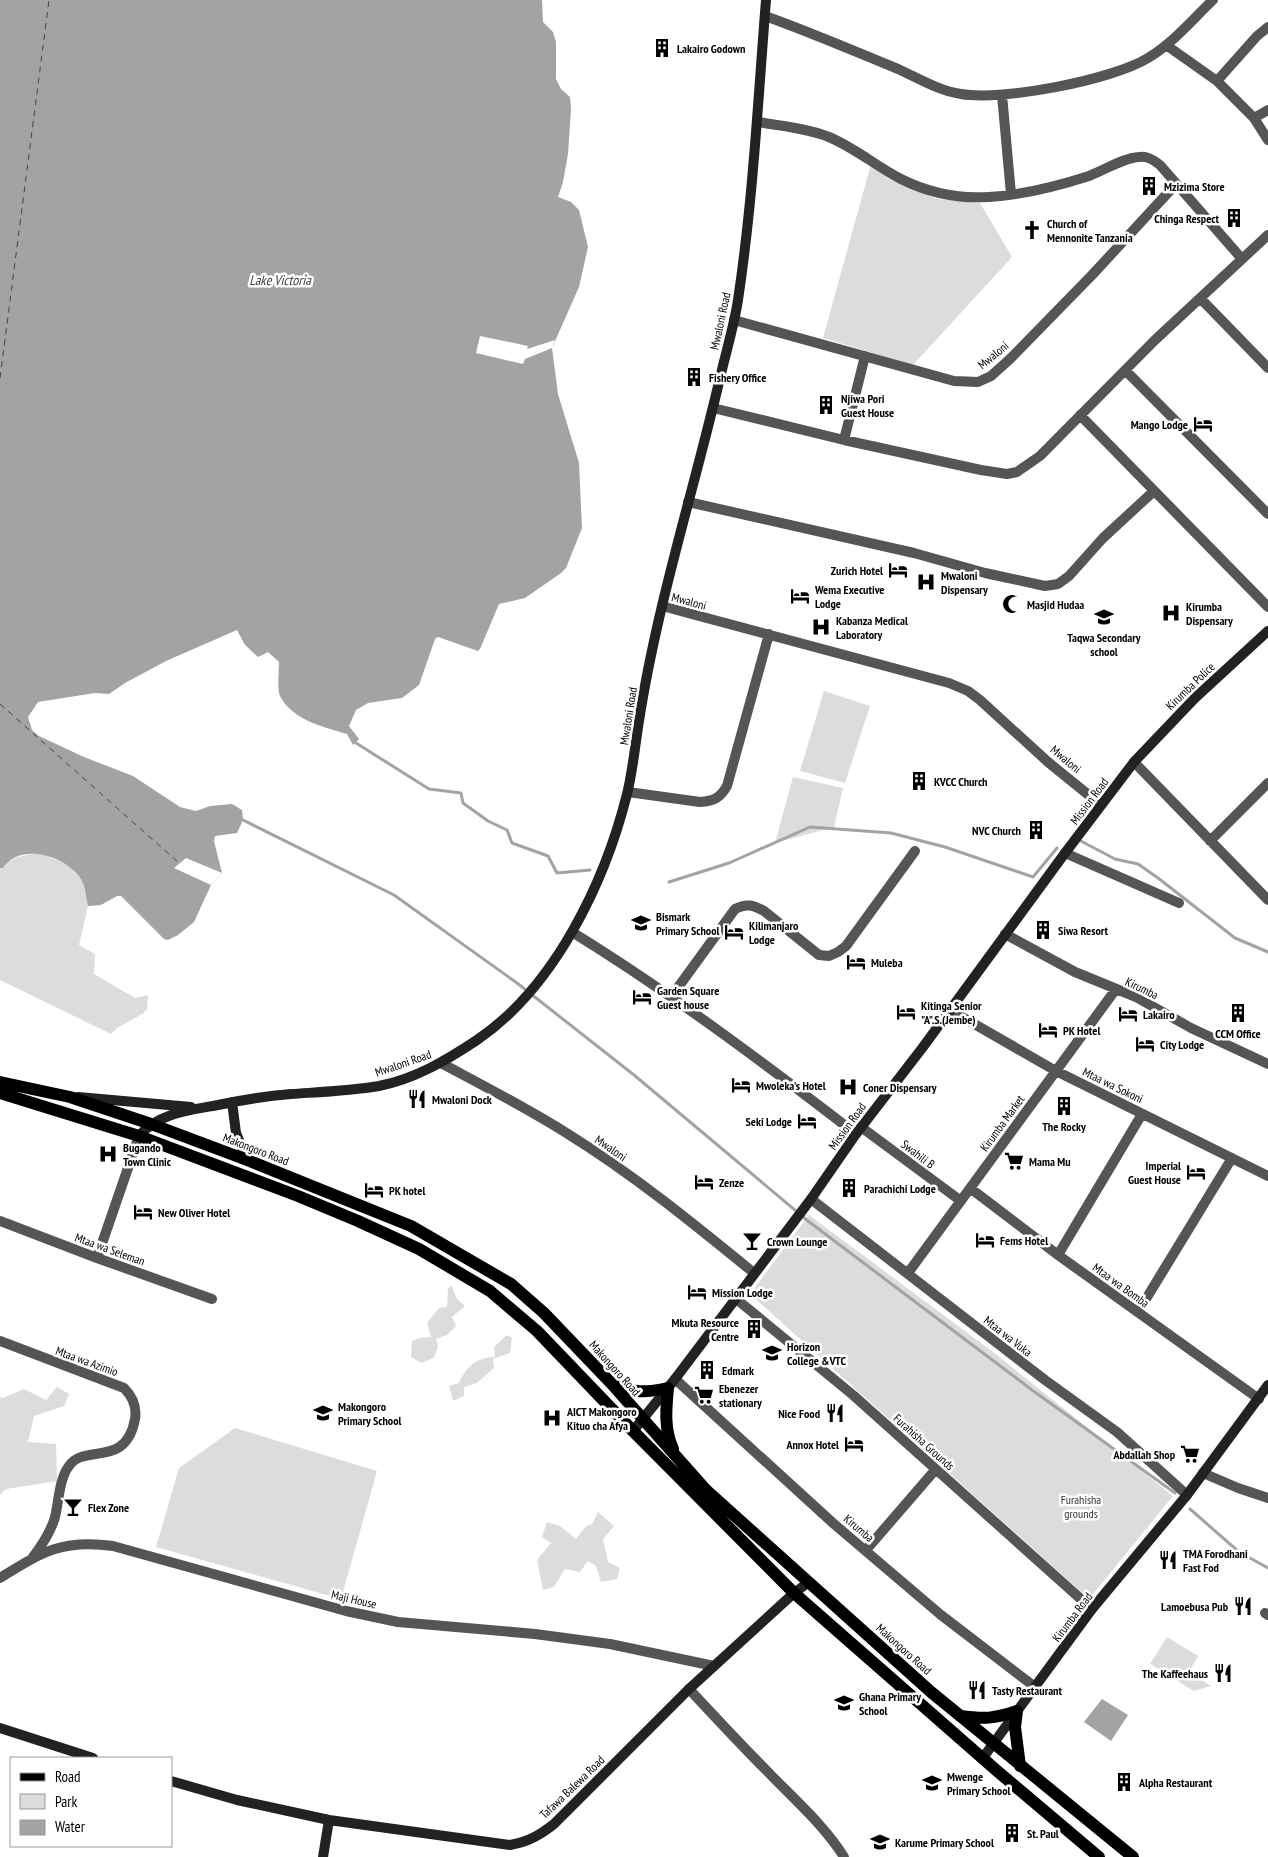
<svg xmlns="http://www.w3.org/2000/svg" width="1268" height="1857" font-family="'PT Sans Narrow',sans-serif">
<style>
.green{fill:#dcdcdc}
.water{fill:#a3a3a3}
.pier{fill:#fff}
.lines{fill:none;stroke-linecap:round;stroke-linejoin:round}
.stream{stroke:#a3a3a3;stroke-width:3}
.ferry{stroke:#444;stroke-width:1;stroke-dasharray:6 5;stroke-linecap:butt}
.street{stroke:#555;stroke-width:10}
.secondary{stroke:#222;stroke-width:10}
.primary{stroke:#000;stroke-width:12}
.labels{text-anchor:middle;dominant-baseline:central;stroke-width:5;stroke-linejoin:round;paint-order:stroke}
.poi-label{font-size:12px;font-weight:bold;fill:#000;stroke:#fff;text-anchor:start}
.street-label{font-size:12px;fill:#000;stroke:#fff}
.park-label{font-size:12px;fill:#333;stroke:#fff}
.water-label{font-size:14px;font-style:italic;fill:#444;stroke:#fff}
</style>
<rect width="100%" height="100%" fill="#fff"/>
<path class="green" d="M 871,164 L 899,183 L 937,199 L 980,203 L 1012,257 L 913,365 L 823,338 Z
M 824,691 L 870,706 L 845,783 L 800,771 Z
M 793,777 L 843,788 L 834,827 L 775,843 Z
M 41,853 L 68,865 L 82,880 L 88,906 L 79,945 L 95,954 L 94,974 L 135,998 L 148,995 L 147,1009 L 144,1013 L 117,1028 L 111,1034 L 0,980 L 0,868 L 3,868 C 12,856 26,855 41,853 Z
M 809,1215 L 993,1352 L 1173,1496 L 1089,1599 L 750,1294 Z
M 451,1285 L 457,1299 L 465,1306 L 452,1317 L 456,1326 L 447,1335 L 436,1339 L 438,1347 L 434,1358 L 421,1363 L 411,1357 L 412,1341 L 420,1338 L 431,1337 L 427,1323 L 439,1308 L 447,1307 L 448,1289 Z
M 507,1335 L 512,1338 L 510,1353 L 493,1359 L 494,1368 L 477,1383 L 464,1387 L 464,1396 L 453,1401 L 449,1386 L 459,1383 C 466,1367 477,1357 495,1357 L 494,1347 Z
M 57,1387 L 69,1394 L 64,1406 L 34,1416 L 28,1442 L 56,1444 L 57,1481 L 6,1489 L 0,1495 L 0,1397 L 3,1398 L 24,1389 L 46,1400 Z
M 235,1428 L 377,1471 L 341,1599 L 156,1547 L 179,1468 Z
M 598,1512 L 614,1526 L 603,1539 L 608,1562 L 620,1568 L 617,1579 L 601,1582 L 596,1566 L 588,1561 L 580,1572 L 565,1569 L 554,1587 L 543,1590 L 537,1560 L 551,1543 L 542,1537 L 547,1522 L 560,1526 L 576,1539 L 586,1526 L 592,1524 Z
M 1167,1637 L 1198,1656 L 1189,1672 L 1211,1686 L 1194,1691 L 1150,1664 Z"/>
<path class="water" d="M 0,0 L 542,0 L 543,22 L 553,32 L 556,42 L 556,79 L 561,89 L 570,97 L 571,109 L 568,154 L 563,182 L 558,197 L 571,202 L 579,210 L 588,247 L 579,287 L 552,348 L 558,394 L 579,463 L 582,528 L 566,568 L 561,573 L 525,598 L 499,604 L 480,649 L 478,651 L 438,637 L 435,639 L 419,685 L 402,698 L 368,703 L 356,710 L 349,726 L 359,739 L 353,745 L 347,734 C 324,727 292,720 280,696 C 277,690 279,670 279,662 L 268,652 L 258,657 L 245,645 L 237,630 L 166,661 L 125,683 L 109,694 L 95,693 L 38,702 L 28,717 L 32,730 L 39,736 L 84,757 L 133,776 L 180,807 L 196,811 L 210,806 L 232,804 L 242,810 L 243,820 L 237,833 L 215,836 L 214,841 L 222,873 L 211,885 L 194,922 L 178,935 L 168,940 L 164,939 L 121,896 L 117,896 L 101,905 L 88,906 C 86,898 85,886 81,879 C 65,855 21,842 3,868 L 0,868 Z
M 1102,1699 L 1128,1715 L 1111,1741 L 1084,1722 Z"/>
<path class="pier" d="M 480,336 L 528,346 L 527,349 L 555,340 L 552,348 L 525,359 L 523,364 L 476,353 Z
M 186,858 L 222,873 L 211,885 L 174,868 Z"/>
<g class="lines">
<path class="stream" d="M 356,743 L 429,789 L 461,793 L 463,803 L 488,821 L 507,830 L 512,843 L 548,856 L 557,873 L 590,870
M 243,820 L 394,895 L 517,983 L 634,1075 L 808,1221 L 1032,1390 L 1175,1493
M 1077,839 L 1115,859 L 1138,864 L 1158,878 L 1235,938 L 1268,952
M 669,882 L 729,863 L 810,827 L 891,833 L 945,847 L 1033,877 L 1057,848
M 1190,1509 L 1239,1552 L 1268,1568"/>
<path class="ferry" d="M 0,378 L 49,0
M 0,704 L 179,863"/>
<path class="street" d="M 765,16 C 810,32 854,51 898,69 C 918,78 939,91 961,94 C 1003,101 1112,80 1148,58 C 1173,43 1192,20 1213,0
M 1166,45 L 1217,81 L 1254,118 L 1268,140
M 1217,81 L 1257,36 L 1268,27
M 1002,95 L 1011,194
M 1254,118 L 1268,110
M 758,122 C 781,126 807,128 829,137 C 855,148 876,166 901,179 C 929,193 958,199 989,197 C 1023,195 1058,186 1089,176 C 1105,170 1123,158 1139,157 C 1148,156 1153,160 1160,165 L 1242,259
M 1200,298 L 1268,368
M 734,320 L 954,381 L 978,382 L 991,376 L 1010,359 L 1093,274 L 1176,184
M 1125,370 L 1268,514
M 713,408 L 844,440 L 981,470 L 1007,474 L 1017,472 L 1040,456 L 1155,340 L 1268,235
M 1080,415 L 1268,607
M 844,440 L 865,356
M 688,502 L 914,553 L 985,573 L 1045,586 L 1058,584 L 1069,576 L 1103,538 L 1154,491
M 662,606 L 949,683 L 968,691 L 980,700 L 1048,762 L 1101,805
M 1134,762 L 1268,900
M 628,792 L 700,802 C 714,801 720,798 727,786 L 769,634
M 1210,841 L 1268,783
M 1065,853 L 1179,903
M 572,932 C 671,993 764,1063 856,1134
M 1005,934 L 1075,972 L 1136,997 L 1191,1028 L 1268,1064
M 671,997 L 735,909 C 747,903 753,905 764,911 L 819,955 L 829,956 L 838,952 L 846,946 L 915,851
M 950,1010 L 1056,1071 L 1268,1176
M 441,1063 C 484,1086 527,1108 568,1134 C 634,1175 694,1224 754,1273
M 861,1127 L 961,1201
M 970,1188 L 1058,1255 L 1259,1399
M 811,1199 L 1045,1380 L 1117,1432 L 1187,1495
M 0,1221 L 97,1258 L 212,1299
M 1058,1255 L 1142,1114
M 97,1258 L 139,1136
M 908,1273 L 1116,989
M 735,1298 L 853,1395 L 1092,1609
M 1138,1312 L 1232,1158
M 0,1341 L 124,1388 C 133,1397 137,1407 135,1419 C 126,1469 84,1443 69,1466 C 59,1479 59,1501 55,1517 C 51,1532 42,1545 33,1557
M 675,1379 L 834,1524 L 941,1615 L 1035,1687
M 1203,1473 L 1238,1488 L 1268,1498
M 866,1550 L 936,1469
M 0,1578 C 42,1552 62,1539 113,1546 L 346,1611 L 398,1622 L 535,1634 L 610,1644 L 714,1666
M 1265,1613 L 1268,1615
M 689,1689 C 715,1717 741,1745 768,1772 C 793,1798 825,1826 844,1857"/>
<path class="secondary" d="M 78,1097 L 191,1107
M 232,1102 L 236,1133 L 247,1160
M 139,1136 C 158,1113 190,1110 218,1105 C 242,1100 266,1096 291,1094 C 320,1092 349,1091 379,1086 C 415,1079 447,1060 477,1040 C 555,987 605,882 627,794 C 633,770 635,745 639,721 C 645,682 653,644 662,606 C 680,530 702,455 720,378 C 726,352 734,326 738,300 C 753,200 758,100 766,0
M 633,1431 L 675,1379 L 811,1199 L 856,1134 L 923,1047 L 1065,853 L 1134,762 L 1195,698 L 1268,631
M 0,1728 L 93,1758
M 982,1759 L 1092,1609 L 1187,1495 L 1268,1385
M 171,1781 L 237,1800 L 329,1820 L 510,1845 C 528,1842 540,1835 554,1824 L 689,1689 L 794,1593 L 809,1582
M 323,1857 L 329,1820"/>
<path class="primary" d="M 0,1082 L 70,1097 L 151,1124 L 247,1160 L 411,1226 L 511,1284 L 544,1313 L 611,1383 L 706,1490 L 931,1692 L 1133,1857
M 0,1093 L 139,1136 L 298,1196 L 358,1221 L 419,1249 L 490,1291 L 537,1331 L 633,1431 L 794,1593 L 996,1770 L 1099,1857
M 613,1384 C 636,1393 644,1393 668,1388 C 666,1409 664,1429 673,1449
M 960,1716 C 984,1719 994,1719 1017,1711 L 1015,1727 L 1020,1766"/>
</g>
<defs>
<g id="building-bare" transform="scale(1.5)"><path d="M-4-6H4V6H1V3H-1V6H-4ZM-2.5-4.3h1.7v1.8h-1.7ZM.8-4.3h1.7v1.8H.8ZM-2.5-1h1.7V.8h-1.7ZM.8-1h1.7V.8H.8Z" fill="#000" stroke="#fff" stroke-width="2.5" paint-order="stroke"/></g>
<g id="church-bare" transform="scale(1.5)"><path d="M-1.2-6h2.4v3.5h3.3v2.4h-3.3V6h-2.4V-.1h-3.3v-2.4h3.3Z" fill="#000" stroke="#fff" stroke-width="2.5" paint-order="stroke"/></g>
<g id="hotel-bare" transform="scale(1.5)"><path d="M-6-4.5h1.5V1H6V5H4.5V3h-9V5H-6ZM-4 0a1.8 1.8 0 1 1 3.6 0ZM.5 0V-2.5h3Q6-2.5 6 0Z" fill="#000" stroke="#fff" stroke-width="2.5" paint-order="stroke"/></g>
<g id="hospital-bare" transform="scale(1.5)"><path d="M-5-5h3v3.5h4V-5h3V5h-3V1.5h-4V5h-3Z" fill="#000" stroke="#fff" stroke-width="2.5" paint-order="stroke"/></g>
<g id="mosque-bare" transform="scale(1.5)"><path d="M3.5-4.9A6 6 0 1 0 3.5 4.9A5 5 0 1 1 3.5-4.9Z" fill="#000" stroke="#fff" stroke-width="2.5" paint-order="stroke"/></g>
<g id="school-bare" transform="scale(1.5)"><path d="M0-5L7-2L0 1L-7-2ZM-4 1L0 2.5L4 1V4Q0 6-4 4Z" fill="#000" stroke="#fff" stroke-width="2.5" paint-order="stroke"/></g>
<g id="restaurant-bare" transform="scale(1.5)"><path d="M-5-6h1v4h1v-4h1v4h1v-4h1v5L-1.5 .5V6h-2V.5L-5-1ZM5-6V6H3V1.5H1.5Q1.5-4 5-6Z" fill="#000" stroke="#fff" stroke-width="2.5" paint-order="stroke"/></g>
<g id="supermarket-bare" transform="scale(1.5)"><path d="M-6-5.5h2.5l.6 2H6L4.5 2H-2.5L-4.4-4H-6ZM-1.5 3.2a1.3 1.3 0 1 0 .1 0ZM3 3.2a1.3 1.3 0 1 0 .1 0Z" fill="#000" stroke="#fff" stroke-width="2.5" paint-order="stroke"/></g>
<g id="bar-bare" transform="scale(1.5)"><path d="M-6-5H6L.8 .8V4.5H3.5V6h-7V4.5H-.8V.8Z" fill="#000" stroke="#fff" stroke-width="2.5" paint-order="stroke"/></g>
<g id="university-bare" transform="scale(1.5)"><path d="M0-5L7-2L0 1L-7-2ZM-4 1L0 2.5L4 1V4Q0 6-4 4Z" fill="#000" stroke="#fff" stroke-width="2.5" paint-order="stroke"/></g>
</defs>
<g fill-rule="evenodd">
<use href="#building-bare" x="662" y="48"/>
<use href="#building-bare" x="1149" y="186"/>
<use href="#building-bare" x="1234" y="218"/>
<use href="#church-bare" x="1032" y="230"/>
<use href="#building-bare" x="694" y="377"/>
<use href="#building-bare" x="826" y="405"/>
<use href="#hotel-bare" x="1203" y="424"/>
<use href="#hotel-bare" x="898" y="570"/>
<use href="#hospital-bare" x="926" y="582"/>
<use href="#hotel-bare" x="800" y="596"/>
<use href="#mosque-bare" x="1012" y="604"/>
<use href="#hospital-bare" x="1171" y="613"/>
<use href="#school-bare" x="1104" y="617"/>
<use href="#hospital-bare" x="821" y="627"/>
<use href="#building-bare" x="919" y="781"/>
<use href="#building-bare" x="1036" y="830"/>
<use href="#school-bare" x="641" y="923"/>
<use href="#building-bare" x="1043" y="930"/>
<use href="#hotel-bare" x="734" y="932"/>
<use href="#hotel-bare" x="856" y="962"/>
<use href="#hotel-bare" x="642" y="997"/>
<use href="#hotel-bare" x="906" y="1012"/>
<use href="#building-bare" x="1238" y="1013"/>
<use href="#hotel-bare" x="1128" y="1014"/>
<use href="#hotel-bare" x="1048" y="1030"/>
<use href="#hotel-bare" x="1145" y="1044"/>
<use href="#hotel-bare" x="741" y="1085"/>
<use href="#hospital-bare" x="848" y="1087"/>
<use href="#restaurant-bare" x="417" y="1099"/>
<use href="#building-bare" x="1064" y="1106"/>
<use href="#hotel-bare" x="807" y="1121"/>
<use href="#hospital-bare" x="108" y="1154"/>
<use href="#supermarket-bare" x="1014" y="1161"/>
<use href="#hotel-bare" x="1196" y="1172"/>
<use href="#hotel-bare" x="704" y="1182"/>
<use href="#building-bare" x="849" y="1188"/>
<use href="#hotel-bare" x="374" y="1190"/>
<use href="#hotel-bare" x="143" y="1212"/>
<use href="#hotel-bare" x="985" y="1240"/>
<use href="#bar-bare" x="752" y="1241"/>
<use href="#hotel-bare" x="697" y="1292"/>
<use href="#building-bare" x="754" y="1329"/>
<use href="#university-bare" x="772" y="1353"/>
<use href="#building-bare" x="707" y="1370"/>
<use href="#supermarket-bare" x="704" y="1395"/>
<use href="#school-bare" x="323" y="1413"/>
<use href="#restaurant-bare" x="835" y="1413"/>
<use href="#hospital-bare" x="552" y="1418"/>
<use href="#hotel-bare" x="854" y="1444"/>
<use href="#supermarket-bare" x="1190" y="1454"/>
<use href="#bar-bare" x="73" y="1507"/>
<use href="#restaurant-bare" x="1168" y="1560"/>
<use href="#restaurant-bare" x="1243" y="1606"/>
<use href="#restaurant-bare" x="1223" y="1673"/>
<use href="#restaurant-bare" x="977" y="1690"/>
<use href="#school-bare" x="844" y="1703"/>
<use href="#building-bare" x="1124" y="1782"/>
<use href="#school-bare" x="932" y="1783"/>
<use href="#building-bare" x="1012" y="1833"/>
<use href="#school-bare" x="880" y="1842"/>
</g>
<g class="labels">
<g class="poi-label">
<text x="677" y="48">Lakairo Godown</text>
<text x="1164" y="186">Mzizima Store</text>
<text x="1219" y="218" text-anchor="end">Chinga Respect</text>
<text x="1047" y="223">Church of<tspan x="1047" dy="14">Mennonite Tanzania</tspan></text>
<text x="709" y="377">Fishery Office</text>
<text x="841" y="398">Njiwa Pori<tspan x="841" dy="14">Guest House</tspan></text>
<text x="1188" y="424" text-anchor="end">Mango Lodge</text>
<text x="883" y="570" text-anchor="end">Zurich Hotel</text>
<text x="941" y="575">Mwaloni<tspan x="941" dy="14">Dispensary</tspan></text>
<text x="815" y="589">Wema Executive<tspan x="815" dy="14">Lodge</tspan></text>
<text x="1027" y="604">Masjid Hudaa</text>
<text x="1186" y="606">Kirumba<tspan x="1186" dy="14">Dispensary</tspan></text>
<text x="836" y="620">Kabanza Medical<tspan x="836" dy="14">Laboratory</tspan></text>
<text x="1104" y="637" text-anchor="middle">Taqwa Secondary<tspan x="1104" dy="14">school</tspan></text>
<text x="934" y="781">KVCC Church</text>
<text x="1021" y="830" text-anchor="end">NVC Church</text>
<text x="656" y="916">Bismark<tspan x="656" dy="14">Primary School</tspan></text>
<text x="749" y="925">Kilimanjaro<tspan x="749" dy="14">Lodge</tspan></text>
<text x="1058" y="930">Siwa Resort</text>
<text x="871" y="962">Muleba</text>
<text x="657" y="990">Garden Square<tspan x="657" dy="14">Guest house</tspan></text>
<text x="921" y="1005">Kitinga Senior<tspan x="921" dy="14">"A".S.(Jembe)</tspan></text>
<text x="1143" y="1014">Lakairo</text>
<text x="1063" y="1030">PK Hotel</text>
<text x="1238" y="1033" text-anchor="middle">CCM Office</text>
<text x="1160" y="1044">City Lodge</text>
<text x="756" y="1085">Mwoleka's Hotel</text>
<text x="863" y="1087">Coner Dispensary</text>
<text x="432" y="1099">Mwaloni Dock</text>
<text x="792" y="1121" text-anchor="end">Seki Lodge</text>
<text x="1064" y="1126" text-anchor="middle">The Rocky</text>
<text x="123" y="1147">Bugando<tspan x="123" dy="14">Town Clinic</tspan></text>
<text x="1029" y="1161">Mama Mu</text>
<text x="1181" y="1165" text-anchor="end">Imperial<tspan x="1181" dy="14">Guest House</tspan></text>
<text x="719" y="1182">Zenze</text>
<text x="864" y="1188">Parachichi Lodge</text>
<text x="389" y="1190">PK hotel</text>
<text x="158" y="1212">New Oliver Hotel</text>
<text x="1000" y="1240">Fems Hotel</text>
<text x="767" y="1241">Crown Lounge</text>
<text x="712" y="1292">Mission Lodge</text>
<text x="739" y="1322" text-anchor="end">Mkuta Resource<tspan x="739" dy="14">Centre</tspan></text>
<text x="787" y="1346">Horizon<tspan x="787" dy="14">College &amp;VTC</tspan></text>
<text x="722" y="1370">Edmark</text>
<text x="719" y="1388">Ebenezer<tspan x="719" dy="14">stationary</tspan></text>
<text x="338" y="1406">Makongoro<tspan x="338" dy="14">Primary School</tspan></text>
<text x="567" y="1411">AICT Makongoro<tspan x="567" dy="14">Kituo cha Afya</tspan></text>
<text x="820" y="1413" text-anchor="end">Nice Food</text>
<text x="839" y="1444" text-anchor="end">Annox Hotel</text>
<text x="1175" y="1454" text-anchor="end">Abdallah Shop</text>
<text x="88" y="1507">Flex Zone</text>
<text x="1183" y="1553">TMA Forodhani<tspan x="1183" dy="14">Fast Fod</tspan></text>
<text x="1228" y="1606" text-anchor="end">Lamoebusa Pub</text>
<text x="1208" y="1673" text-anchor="end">The Kaffeehaus</text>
<text x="992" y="1690">Tasty Restaurant</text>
<text x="859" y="1696">Ghana Primary<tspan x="859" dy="14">School</tspan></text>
<text x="947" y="1776">Mwenge<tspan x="947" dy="14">Primary School</tspan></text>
<text x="1139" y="1782">Alpha Restaurant</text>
<text x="1027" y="1833">St. Paul</text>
<text x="895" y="1842">Karume Primary School</text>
</g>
<g class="street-label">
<text transform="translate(720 321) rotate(-78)">Mwaloni Road</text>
<text transform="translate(993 355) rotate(-40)">Mwaloni</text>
<text transform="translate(689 601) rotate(15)">Mwaloni</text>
<text transform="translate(1190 686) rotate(-44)">Kirumba Police</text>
<text transform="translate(628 716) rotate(-81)">Mwaloni Road</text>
<text transform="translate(1066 759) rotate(40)">Mwaloni</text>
<text transform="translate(1089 801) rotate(-53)">Mission Road</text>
<text transform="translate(1142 988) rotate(26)">Kirumba</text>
<text transform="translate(403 1063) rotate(-19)">Mwaloni Road</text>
<text transform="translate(1113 1085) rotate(26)">Mtaa wa Sokoni</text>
<text transform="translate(1002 1123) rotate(-54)">Kirumba Market</text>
<text transform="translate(847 1126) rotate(-54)">Mission Road</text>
<text transform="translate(611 1148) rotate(34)">Mwaloni</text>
<text transform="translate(256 1149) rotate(21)">Makongoro Road</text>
<text transform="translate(918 1154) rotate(37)">Swahili B</text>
<text transform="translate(110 1249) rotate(20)">Mtaa wa Seleman</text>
<text transform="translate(1121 1285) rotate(36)">Mtaa wa Bomba</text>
<text transform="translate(1008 1336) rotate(38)">Mtaa wa Vuka</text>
<text transform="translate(87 1361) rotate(20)">Mtaa wa Azimio</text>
<text transform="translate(615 1368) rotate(48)">Makongoro Road</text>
<text transform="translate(924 1442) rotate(42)">Furahisha Grounds</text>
<text transform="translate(859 1528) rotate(40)">Kirumba</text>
<text transform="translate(354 1599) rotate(13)">Maji House</text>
<text transform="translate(1072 1617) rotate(-53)">Kirumba Road</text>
<text transform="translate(904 1649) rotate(42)">Makongoro Road</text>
<text transform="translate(572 1787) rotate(-44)">Tafawa Balewa Road</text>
</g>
<g class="park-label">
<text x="1081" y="1499">Furahisha<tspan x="1081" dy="14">grounds</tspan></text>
</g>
<g class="water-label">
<text x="280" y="280">Lake Victoria</text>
</g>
</g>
<rect x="10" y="1757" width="162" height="90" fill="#ffffff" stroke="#999999"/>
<rect x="20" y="1773" width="25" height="8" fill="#000000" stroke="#999999"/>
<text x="55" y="1782" font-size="15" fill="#000000">Road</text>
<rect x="20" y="1794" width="25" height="15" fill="#dcdcdc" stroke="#999999"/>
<text x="55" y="1807" font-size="15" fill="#000000">Park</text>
<rect x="20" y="1820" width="25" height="15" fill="#a3a3a3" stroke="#999999"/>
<text x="55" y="1832" font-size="15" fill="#000000">Water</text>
</svg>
